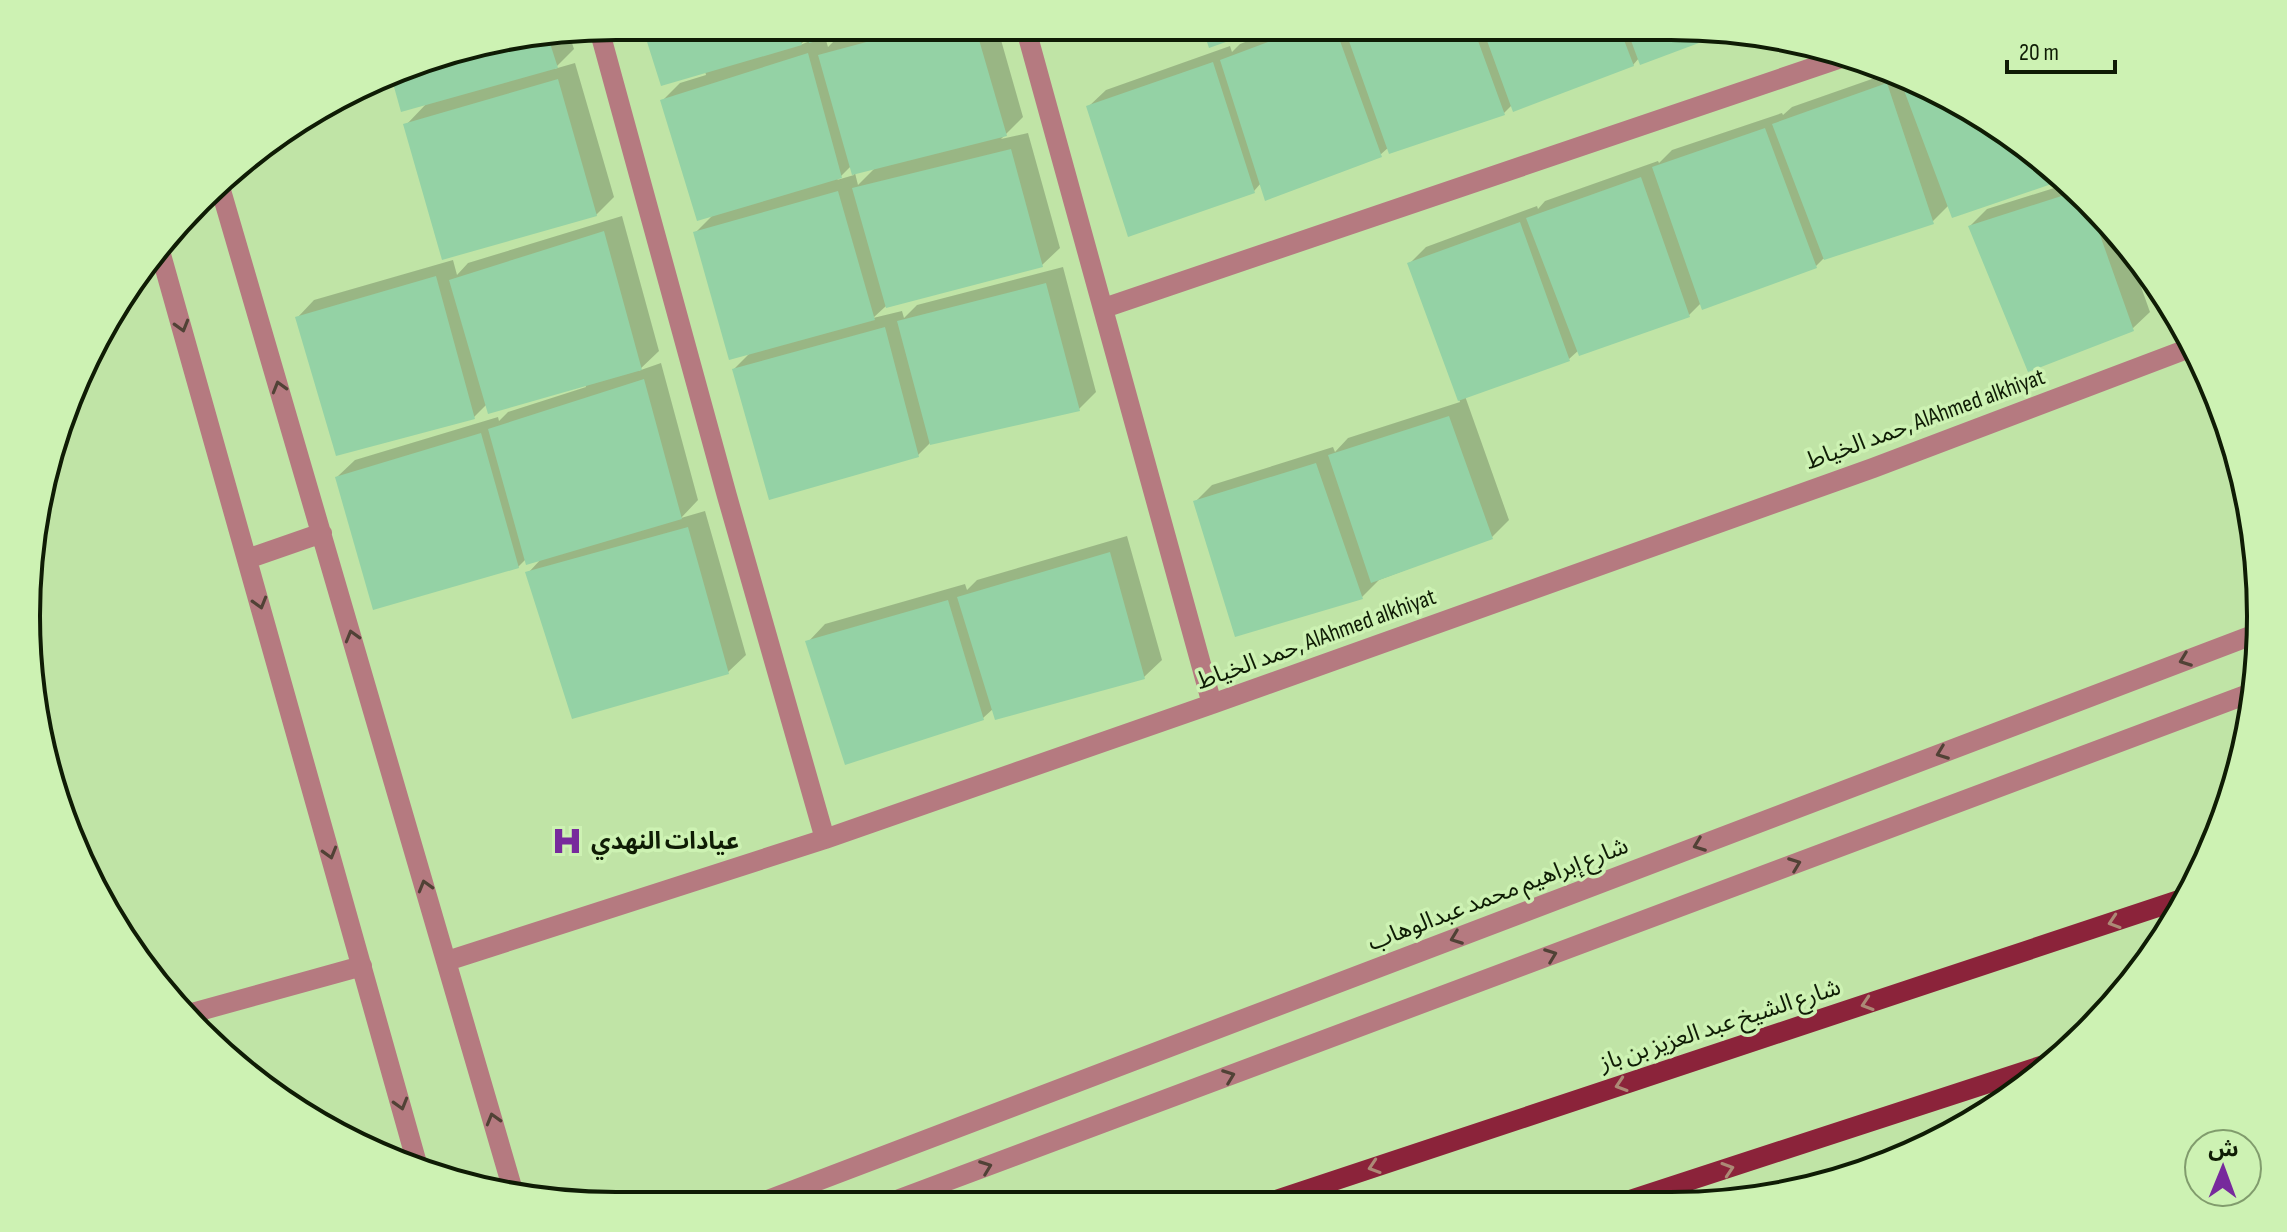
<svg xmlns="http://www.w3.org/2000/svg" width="2287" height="1232" font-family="'Sofia Sans Condensed','Noto Sans Arabic',sans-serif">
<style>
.shadow{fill:#0003;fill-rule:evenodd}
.building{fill:#94d2a5}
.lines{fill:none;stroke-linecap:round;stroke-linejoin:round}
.minor{stroke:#b57a80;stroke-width:20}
.major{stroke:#8b233a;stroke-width:20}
.oneway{stroke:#514236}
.oneway2{stroke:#ac8a76}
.labels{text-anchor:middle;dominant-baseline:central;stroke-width:7;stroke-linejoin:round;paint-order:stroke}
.street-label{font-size:24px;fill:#0f1c05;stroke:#cdf2b3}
.poi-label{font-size:24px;font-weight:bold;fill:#0f1c05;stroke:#cdf2b3;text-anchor:start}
.rim{fill:none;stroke:#0f1c05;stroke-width:4}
</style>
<rect width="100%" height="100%" fill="#c0e4a6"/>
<path class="shadow" d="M 644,26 L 865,26 L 825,37 L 828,47 L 837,38 L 882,26 L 997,26 L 1023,117 L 1001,139 L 1028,133 L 1060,248 L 1042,265 L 886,306 L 873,318 L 902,311 L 904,318 L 917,305 L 1063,267 L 1096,392 L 1079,409 L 930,443 L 918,455 L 734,369 L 752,351 L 695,233 L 714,214 L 663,100 L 680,83 L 706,75 L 705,71 ZM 809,36 L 810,41 L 800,45 ZM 851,166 L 854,175 L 837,180 ZM 876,167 L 858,185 L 855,173 Z
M 1284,27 L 1709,27 L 1727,30 L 1641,63 L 1639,58 L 1633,65 L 1512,105 L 1504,113 L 1389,147 L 1380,155 L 1261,183 L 1254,191 L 1088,107 L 1106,90 L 1230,46 L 1232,52 L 1240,44 Z
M 569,34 L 574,49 L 554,69 L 575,63 L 614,197 L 596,215 L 406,125 L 428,102 L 426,57 Z
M 1889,73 L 1966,105 L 2060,172 L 1949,205 L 1932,222 L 1823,259 L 1816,266 L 1702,302 L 1689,315 L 1579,350 L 1569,359 L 1465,396 L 1509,520 L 1492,537 L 1379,580 L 1362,597 L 1195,502 L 1212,485 L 1333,447 L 1335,452 L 1348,438 L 1460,402 L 1409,264 L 1426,247 L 1537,206 L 1538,209 L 1545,201 L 1658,161 L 1659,163 L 1672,150 L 1782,113 L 1783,115 L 1792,107 Z
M 2070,183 L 2125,242 L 2150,312 L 2132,329 L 1970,226 L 1987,209 Z
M 622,216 L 659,351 L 638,371 L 661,363 L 698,500 L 681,518 L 705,511 L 746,655 L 728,672 L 528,573 L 542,558 L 526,559 L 518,567 L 337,477 L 355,460 L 498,417 L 499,421 L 508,412 L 586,387 L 585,384 L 487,404 L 474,417 L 297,318 L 314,300 L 453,260 L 457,275 L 468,263 Z
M 1127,536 L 1162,660 L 1144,677 L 994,708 L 983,718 L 808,642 L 825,624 L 965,584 L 967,590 L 977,580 Z"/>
<path class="building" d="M 642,26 L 797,26 L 802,45 L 661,86 Z
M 804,26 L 869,26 L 869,27 L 809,43 Z
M 926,26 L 975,26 L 1007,136 L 852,175 L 818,55 Z
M 1202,27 L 1268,27 L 1209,48 Z
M 1308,27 L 1335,27 L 1382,157 L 1265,201 L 1220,60 Z
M 1344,27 L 1473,27 L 1505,115 L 1389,154 Z
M 1482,27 L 1619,27 L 1634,66 L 1513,112 Z
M 1626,27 L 1709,27 L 1731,31 L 1640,65 Z
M 548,37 L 558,68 L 401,112 L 391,76 L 426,57 Z
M 808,53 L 842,178 L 697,221 L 660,100 Z
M 1213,62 L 1255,193 L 1128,237 L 1086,106 Z
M 558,79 L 597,216 L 442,260 L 403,124 Z
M 1911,82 L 1966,105 L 2060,172 L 2066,179 L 1952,218 L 1902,85 Z
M 1887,83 L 1934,224 L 1824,260 L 1772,124 Z
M 1765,128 L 1817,268 L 1702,310 L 1652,167 Z
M 1011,149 L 1043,267 L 886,308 L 852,188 Z
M 1641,177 L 1690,317 L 1579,356 L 1526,218 Z
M 838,191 L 875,320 L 729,360 L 693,232 Z
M 2077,191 L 2089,204 L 2134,331 L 2028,372 L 1968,226 Z
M 1520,222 L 1570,361 L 1458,401 L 1407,263 Z
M 604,231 L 642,370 L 488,414 L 449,280 Z
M 436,276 L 475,419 L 336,456 L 295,317 Z
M 1046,283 L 1080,411 L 930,445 L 897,321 Z
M 885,327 L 919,457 L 769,500 L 732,369 Z
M 644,379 L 682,519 L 526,565 L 488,429 Z
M 1449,416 L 1493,539 L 1371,583 L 1328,455 Z
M 481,433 L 519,568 L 373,610 L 335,477 Z
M 1316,463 L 1363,599 L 1235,637 L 1193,501 Z
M 688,527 L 729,674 L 572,719 L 525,572 Z
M 1110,552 L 1145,679 L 995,720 L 957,597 Z
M 948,600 L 984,720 L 845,765 L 805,641 Z"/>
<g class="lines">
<path class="minor" d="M 1025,26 L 1212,704
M 599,29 L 727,496 L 825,839
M 220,187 L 514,1194
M 160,251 L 418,1167
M 1104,308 L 1847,56
M 247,559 L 322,533
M 447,961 L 825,839 L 1212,704 L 1873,468 L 2195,346
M 185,1015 L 362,966
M 757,1204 L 2258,633
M 886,1204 L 2256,691"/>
<path class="major" d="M 1627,1201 L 2047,1064
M 1267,1203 L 2188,897"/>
</g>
<defs><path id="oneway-chevron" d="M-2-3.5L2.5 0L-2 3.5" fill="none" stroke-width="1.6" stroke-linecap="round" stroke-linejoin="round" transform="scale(2)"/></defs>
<g class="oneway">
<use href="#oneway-chevron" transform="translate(182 326) rotate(74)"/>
<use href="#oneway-chevron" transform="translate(279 387) rotate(-106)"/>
<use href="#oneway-chevron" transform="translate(260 603) rotate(74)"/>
<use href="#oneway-chevron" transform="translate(352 636) rotate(-106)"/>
<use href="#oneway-chevron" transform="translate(2185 660) rotate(159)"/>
<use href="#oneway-chevron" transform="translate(1942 753) rotate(159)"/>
<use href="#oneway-chevron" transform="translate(1699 845) rotate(159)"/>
<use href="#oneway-chevron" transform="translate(330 853) rotate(74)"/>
<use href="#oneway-chevron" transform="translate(1795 864) rotate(-21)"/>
<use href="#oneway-chevron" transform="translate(425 886) rotate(-106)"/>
<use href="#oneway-chevron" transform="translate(1456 938) rotate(159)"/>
<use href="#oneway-chevron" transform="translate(1551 955) rotate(-21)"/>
<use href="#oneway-chevron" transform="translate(1229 1076) rotate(-21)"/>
<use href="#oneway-chevron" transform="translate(401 1104) rotate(74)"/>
<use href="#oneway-chevron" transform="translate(493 1119) rotate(-106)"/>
<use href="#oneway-chevron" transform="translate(986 1167) rotate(-21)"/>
</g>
<g class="oneway2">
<use href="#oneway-chevron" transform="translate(2114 922) rotate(162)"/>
<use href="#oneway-chevron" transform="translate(1867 1004) rotate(162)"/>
<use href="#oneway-chevron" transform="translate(1621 1085) rotate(162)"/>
<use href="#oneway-chevron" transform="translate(1374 1167) rotate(162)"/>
<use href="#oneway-chevron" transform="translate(1728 1169) rotate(-18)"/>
</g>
<defs>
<g id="hospital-bare" transform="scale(2.4)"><path d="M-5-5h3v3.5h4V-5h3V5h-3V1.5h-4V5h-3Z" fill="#772a9c" stroke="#cdf2b3" stroke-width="2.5" paint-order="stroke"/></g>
</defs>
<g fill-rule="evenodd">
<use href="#hospital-bare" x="567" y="841"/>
</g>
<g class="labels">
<g class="street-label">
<text transform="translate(1925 419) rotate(-20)">حمد الخياط, AlAhmed alkhiyat</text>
<text transform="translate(1316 639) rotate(-20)">حمد الخياط, AlAhmed alkhiyat</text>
<text transform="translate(1498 894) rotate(-21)">شارع إبراهيم محمد عبدالوهاب</text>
<text transform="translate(1720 1025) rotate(-18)">شارع الشيخ عبد العزيز بن باز</text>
</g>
<g class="poi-label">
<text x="591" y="841">عيادات النهدي</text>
</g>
</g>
<path d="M0 0H2287V1232H0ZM616 40H1671A576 576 0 0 1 2247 616V616A576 576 0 0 1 1671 1192H616A576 576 0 0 1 40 616V616A576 576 0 0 1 616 40Z" fill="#cdf2b3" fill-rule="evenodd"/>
<path class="rim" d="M616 40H1671A576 576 0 0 1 2247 616V616A576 576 0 0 1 1671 1192H616A576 576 0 0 1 40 616V616A576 576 0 0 1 616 40Z"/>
<g transform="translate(2223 1168) rotate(1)"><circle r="38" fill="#cdf2b3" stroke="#819c6d" stroke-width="2"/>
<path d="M0-6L14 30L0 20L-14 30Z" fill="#772a9c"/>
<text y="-12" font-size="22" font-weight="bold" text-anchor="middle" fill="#0f1c05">ش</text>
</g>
<path d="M2007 60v12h108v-12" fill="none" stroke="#0f1c05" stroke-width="4"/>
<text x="2019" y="60" font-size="24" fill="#0f1c05" stroke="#cdf2b3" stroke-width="6" paint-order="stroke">20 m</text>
</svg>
